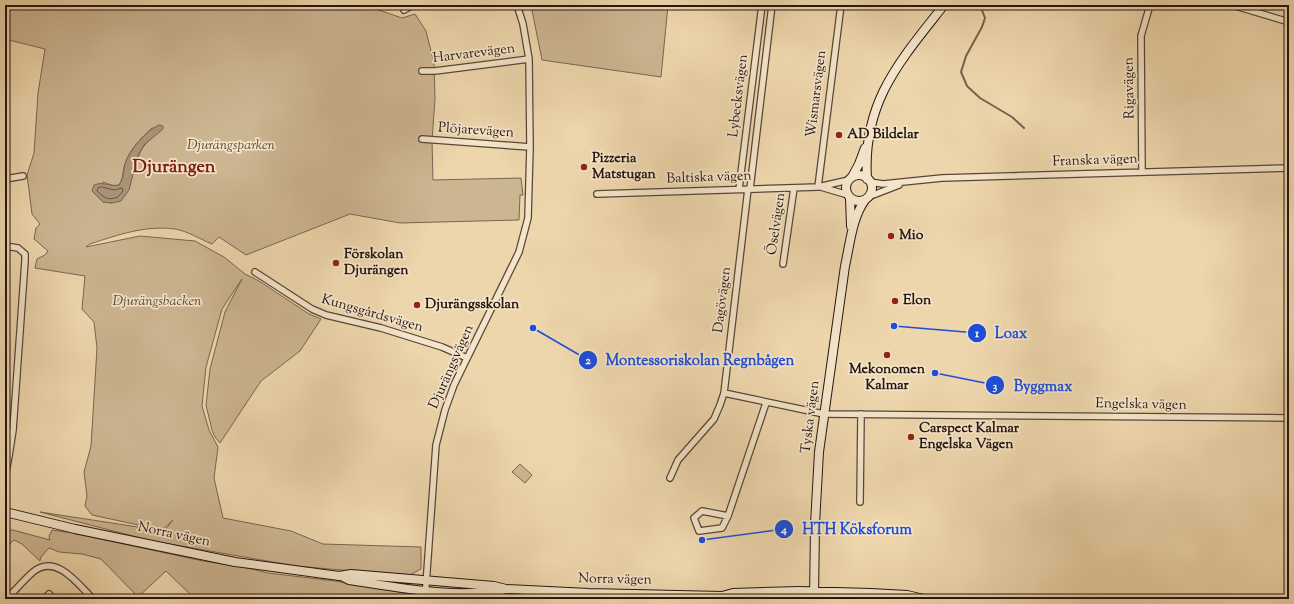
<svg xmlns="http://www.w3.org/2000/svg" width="1294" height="604" font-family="'Sorts Mill Goudy',serif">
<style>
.green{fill:#ccb591;stroke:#786650;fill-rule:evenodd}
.water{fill:#aa9577;stroke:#75624e}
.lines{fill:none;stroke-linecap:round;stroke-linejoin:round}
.shore{stroke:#685644;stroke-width:1}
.stream{stroke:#75624e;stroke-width:2}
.street-casing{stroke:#574637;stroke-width:8}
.secondary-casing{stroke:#251610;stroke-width:10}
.street{stroke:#f4e4c9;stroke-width:5.5}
.secondary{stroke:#f4e4c9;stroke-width:8}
.poi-dot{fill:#8f2418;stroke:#f4e4c9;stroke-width:1.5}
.labels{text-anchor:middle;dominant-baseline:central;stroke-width:3.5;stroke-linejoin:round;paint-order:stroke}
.street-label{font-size:14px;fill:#251610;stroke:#f4e4c9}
.poi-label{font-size:14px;font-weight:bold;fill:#251610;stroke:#f4e4c9;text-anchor:start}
.park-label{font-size:14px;font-style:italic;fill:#574637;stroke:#f4e4c9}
.district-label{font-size:18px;font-weight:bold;fill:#7a1f14;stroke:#f4e4c9}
.leader{fill:none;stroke:#1d4ed8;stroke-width:1.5}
.callout-dot{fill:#1d4ed8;stroke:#f4e4c9;stroke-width:1.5}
.mark-label{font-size:12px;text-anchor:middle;font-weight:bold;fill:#fff}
.callout-label{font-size:15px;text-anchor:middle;font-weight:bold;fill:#1d4ed8;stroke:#f4e4c9;stroke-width:3.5;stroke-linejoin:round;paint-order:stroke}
</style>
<rect width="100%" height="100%" fill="#eed6ac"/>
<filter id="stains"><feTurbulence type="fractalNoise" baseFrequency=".005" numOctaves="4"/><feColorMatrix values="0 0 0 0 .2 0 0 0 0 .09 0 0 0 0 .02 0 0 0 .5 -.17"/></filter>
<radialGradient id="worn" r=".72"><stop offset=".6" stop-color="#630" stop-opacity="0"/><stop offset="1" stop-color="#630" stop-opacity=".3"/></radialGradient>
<path class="green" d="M 5,5 L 379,5 L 370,7 L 402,18 L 415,14 L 426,31 L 434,63 L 435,99 L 432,140 L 433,180 L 521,178 L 523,195 L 520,195 L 519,220 L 400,223 L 350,214 L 246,255 L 219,237 L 212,244 C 200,239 187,231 175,229 C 145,225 118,235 90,244 L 87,246 L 86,247 L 140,236 L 195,241 L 224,257 L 245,274 L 259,281 L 309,314 L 321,319 L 300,351 L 261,381 L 220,443 L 215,437 L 212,430 L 206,405 L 210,369 L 225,312 L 242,279 L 222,309 L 206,367 L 202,406 L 209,430 L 218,447 L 214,478 L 223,518 L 291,531 L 323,544 L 421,547 L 421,569 L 408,576 L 296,566 L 152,541 L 40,512 L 164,531 L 173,520 L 162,530 L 92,515 L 85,506 L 87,496 L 84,472 L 91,446 L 97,348 L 94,322 L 82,309 L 85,276 L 35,268 L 37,259 L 45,255 L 48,251 L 34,239 L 36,228 L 40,224 L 32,214 L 27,175 L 34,153 L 38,93 L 45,49 L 5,39 ZM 152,128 L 162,129 C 151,138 140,146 137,162 L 112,203 L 103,202 L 99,197 L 103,182 L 114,186 L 119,185 C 124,177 122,172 125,164 C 129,150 142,137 152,128 Z
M 531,5 L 668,5 L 661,77 L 542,60 Z
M 520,464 L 532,475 L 525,483 L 512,472 Z
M 7,530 L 13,530 L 50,540 L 49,536 L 52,530 L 72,533 L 203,561 L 248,568 L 268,573 L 335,581 L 411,594 L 415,599 L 371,599 L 342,595 L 339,599 L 195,599 L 166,571 L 138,597 L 101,559 L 82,554 L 59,552 L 49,548 L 41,557 L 40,561 L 22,544 L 14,540 L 5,549 L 5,532 Z"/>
<path class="water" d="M 159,125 L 163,126 L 163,129 L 144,145 L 138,155 L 129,190 L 121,201 L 112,203 L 103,202 L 92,191 L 94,185 C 104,181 109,187 119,185 C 124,178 123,172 125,164 C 129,150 146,131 159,125 Z"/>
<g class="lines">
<path class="shore" d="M 102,187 L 114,190 L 122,188 L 123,191 L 118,197 C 107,201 105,198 97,191 L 98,188 Z"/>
<path class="stream" d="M 980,5 L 985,18 L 982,27 L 966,56 L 961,72 L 967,86 L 980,98 L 1012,117 L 1024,128"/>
<g class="street-casing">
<path id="street" d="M 1232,5 L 1289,22
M 404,10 L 413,5
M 422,71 L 435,71 L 529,59
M 422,139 L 530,147
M 1142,172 L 1141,36 L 1150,5
M 5,179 L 23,176
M 870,182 L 883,184 L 942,178 L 1289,168
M 818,187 L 841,5
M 821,187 L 848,195
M 739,189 L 762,5
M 750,189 L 772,5
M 597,194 L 818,187 L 849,180
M 868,197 L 899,185
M 5,246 L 18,248 L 25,254 L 25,261 L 13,430 L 9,456 L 5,477
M 783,264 L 794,188
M 255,272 L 312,309 L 326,315 L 381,328 L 442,347 L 467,358
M 724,393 L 824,414 L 1289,418
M 670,478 L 678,460 L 714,419 L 720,405 L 724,393 L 748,189
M 860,502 L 861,414
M 728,516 L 722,528 L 699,531 L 694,518 L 702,511 L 728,516 L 766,403
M 7,599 C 15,590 24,580 33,572 C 56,553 78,584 93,599
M 44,599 L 49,594 L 54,599
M 425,599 L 436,445 L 445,410 L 454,385 L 519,252 L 528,218 L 530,147 L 529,59 L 523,24 L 517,5"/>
</g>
<g class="secondary-casing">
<path id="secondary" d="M846 188a13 13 0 1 1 26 0a13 13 0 1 1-26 0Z
M 852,177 L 859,164 L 865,148
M 867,179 C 862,102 900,61 944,5
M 850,198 L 851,226
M 5,512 L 75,529 L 235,562 L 339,576 L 351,574 L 494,586 L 506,589 L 589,593 L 722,596 L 731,599
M 341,576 L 349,580 C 396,587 460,600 506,589
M 722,596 L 733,593 L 799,591 L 871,593 L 907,595 L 924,599
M 814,599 L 815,524 L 819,452 L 845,266 C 850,244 852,218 865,200
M 923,599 L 948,599"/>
</g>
<use href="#street" class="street"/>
<use href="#secondary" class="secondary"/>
</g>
<g class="poi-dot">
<circle cx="839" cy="135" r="4"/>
<circle cx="584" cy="167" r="4"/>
<circle cx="891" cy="236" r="4"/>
<circle cx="336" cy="263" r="4"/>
<circle cx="895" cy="301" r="4"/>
<circle cx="417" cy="305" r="4"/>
<circle cx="887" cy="355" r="4"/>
<circle cx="911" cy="437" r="4"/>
</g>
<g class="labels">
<g class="street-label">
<text transform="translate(474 54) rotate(-7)">Harvarevägen</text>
<text transform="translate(1130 88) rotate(-91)">Rigavägen</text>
<text transform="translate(817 94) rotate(-83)">Wismarsvägen</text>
<text transform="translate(739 96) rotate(-83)">Lybecksvägen</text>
<text transform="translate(476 131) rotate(4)">Plöjarevägen</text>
<text transform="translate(1095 161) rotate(-2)">Franska vägen</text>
<text transform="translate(709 178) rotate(-2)">Baltiska vägen</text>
<text transform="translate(777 224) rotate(-82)">Öselvägen</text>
<text transform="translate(723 300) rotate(-83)">Dagövägen</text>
<text transform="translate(372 314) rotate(16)">Kungsgårdsvägen</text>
<text transform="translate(452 367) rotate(-66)">Djurängsvägen</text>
<text transform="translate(1141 405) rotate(1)">Engelska vägen</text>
<text transform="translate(811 417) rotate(-83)">Tyska vägen</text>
<text transform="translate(174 535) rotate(12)">Norra vägen</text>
<text transform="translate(615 580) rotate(1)">Norra vägen</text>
</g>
<g class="poi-label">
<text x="847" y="135">AD Bildelar</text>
<text x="592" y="159">Pizzeria<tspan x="592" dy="16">Matstugan</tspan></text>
<text x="899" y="236">Mio</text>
<text x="344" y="255">Förskolan<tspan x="344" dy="16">Djurängen</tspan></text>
<text x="903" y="301">Elon</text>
<text x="425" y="305">Djurängsskolan</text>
<text x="887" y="370" text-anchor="middle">Mekonomen<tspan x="887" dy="16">Kalmar</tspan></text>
<text x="919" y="429">Carspect Kalmar<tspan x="919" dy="16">Engelska Vägen</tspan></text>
</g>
<g class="park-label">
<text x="231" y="146">Djurängsparken</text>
<text x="157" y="302">Djurängsbacken</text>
</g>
<g class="district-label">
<text x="174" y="168">Djurängen</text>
</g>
</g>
<path class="leader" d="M894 326L977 333M533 328L588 360M935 373L995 385M702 540L784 529"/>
<g class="callout-dot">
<circle cx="894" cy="326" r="4"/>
<circle cx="533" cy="328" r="4"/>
<circle cx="935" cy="373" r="4"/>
<circle cx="702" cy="540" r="4"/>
<circle cx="977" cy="333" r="10"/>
<circle cx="588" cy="360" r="10"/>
<circle cx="995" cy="385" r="10"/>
<circle cx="784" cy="529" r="10"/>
</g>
<g class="mark-label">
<text x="977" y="337">1</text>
<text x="588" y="364">2</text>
<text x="995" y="390">3</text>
<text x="784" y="533">4</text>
</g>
<g class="callout-label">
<text x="1011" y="338">Loax</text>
<text x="700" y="365">Montessoriskolan Regnbågen</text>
<text x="1043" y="391">Byggmax</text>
<text x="857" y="534">HTH Köksforum</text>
</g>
<rect width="1294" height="604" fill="none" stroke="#eed6ac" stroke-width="20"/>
<rect x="6" y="6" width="1282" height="592" fill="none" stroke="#251610" stroke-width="2"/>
<rect x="10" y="10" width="1274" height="584" fill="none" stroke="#251610"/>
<rect width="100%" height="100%" filter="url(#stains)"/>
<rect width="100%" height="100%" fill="url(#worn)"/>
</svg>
